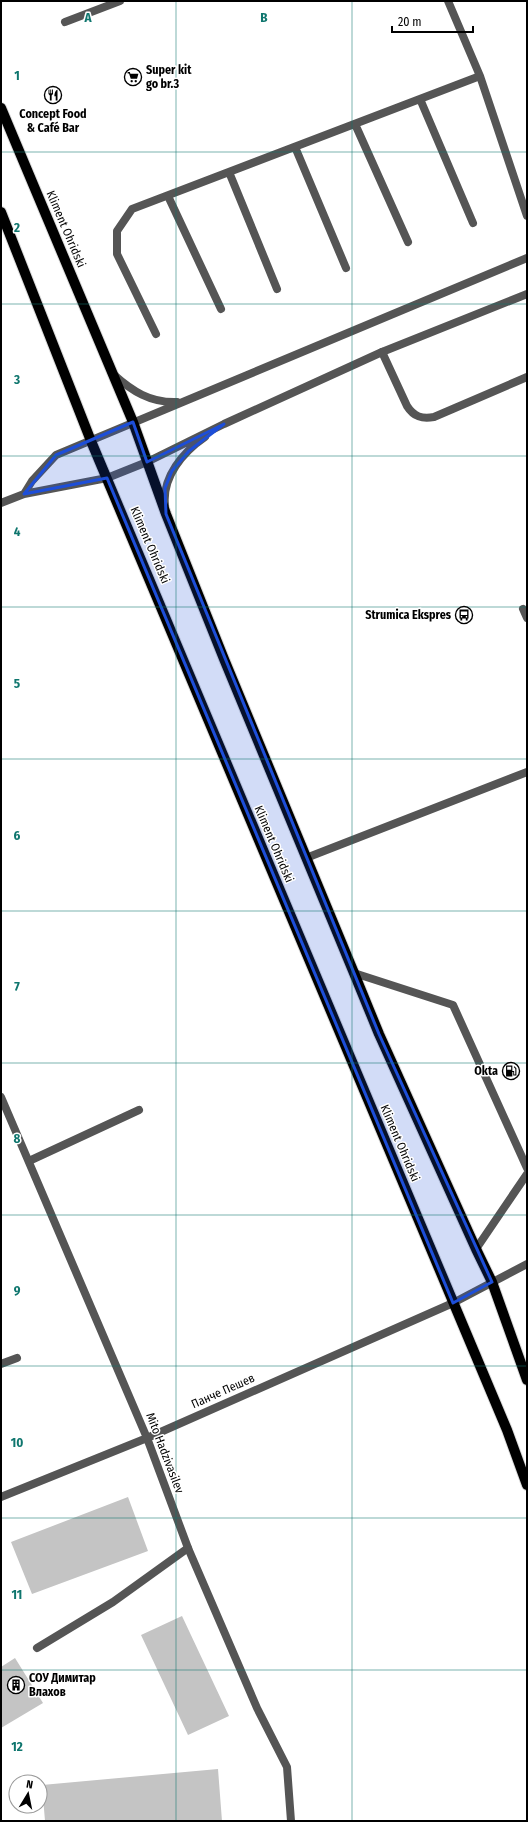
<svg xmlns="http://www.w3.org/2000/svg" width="528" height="1822" font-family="'Fira Sans Condensed',sans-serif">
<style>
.building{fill:#c4c4c4}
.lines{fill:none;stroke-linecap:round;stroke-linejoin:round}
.primary-casing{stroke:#dbdbdb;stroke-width:12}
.service{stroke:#555;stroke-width:8}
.minor{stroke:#555;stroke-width:8}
.primary{stroke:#000;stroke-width:10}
.marked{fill:#1d4ed8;fill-opacity:0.2;stroke:#1d4ed8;stroke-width:3;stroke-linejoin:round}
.grid{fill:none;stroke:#0f766e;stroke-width:1;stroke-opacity:0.55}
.labels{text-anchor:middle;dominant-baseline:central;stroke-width:3;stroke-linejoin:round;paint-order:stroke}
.poi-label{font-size:12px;font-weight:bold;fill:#000;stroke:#fff;text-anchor:start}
.street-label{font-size:12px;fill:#000;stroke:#fff}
.grid-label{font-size:13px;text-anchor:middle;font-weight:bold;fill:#0f766e;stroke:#fff;stroke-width:3;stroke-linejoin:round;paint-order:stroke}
</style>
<rect width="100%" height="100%" fill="#fff"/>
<path class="building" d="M 128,1497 L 148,1551 L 32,1594 L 11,1542 Z
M 182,1616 L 229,1716 L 188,1735 L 141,1635 Z
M 15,1658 L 43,1703 L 1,1728 L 1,1667 Z
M 218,1769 L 222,1821 L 45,1821 L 42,1785 Z"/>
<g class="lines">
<g class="primary-casing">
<path id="primary" d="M 1,108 L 133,422 L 166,514 L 224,659 L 354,973 L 379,1034 L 476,1249 L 492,1282 L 527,1380
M 1,212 L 91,441 L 507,1430 L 527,1485"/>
</g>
<path class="service" d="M 448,1 L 480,76 L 527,216
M 65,22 L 120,1
M 420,99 L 473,223
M 355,124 L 408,242
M 295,147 L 346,268
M 229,172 L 277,289
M 168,196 L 221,309
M 156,334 L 117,254 L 117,231 L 132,209 L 480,76
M 382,352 L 407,406 C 414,417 422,419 434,417 L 527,377
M 523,609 L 527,618
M 306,858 L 527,772
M 354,973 L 453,1005 L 527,1168
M 29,1161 L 139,1110
M 476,1249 L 527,1174
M 1,1364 L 17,1358
M 37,1648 L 113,1602 L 188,1548"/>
<path class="minor" d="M 113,374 C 132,391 150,403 177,402
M 24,494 L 32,481 L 56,455 L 527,258
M 1,503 L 24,494 L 107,478 L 147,462 L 224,424 L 382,352 L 527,294
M 165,505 C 162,477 183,452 205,437
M 1,1097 L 147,1438 L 188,1548 L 257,1708 L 287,1767 L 291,1821
M 1,1497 L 147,1438 L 453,1303 L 527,1264"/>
<use href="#primary" class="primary"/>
</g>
<path class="marked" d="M 133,422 L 147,462 L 224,424 L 189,451 L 172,471 L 165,488 L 166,514 L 379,1034 L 492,1282 L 453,1303 L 107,478 L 24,494 L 56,455 Z"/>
<path class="grid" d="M 176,1 L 176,1821M 352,1 L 352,1821M 1,152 L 527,152M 1,304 L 527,304M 1,456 L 527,456M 1,607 L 527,607M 1,759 L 527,759M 1,911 L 527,911M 1,1063 L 527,1063M 1,1215 L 527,1215M 1,1366 L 527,1366M 1,1518 L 527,1518M 1,1670 L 527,1670"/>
<defs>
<g id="supermarket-ring" transform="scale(0.9)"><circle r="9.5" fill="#fff" stroke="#000" stroke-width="1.5"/><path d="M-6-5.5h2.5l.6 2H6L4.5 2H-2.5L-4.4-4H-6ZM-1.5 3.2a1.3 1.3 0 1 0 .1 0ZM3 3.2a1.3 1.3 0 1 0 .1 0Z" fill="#000"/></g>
<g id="restaurant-ring" transform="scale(0.9)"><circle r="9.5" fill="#fff" stroke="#000" stroke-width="1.5"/><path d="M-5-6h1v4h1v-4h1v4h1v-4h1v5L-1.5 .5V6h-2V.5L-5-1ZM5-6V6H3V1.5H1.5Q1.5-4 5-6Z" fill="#000"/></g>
<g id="bus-ring" transform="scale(0.9)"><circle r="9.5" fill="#fff" stroke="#000" stroke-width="1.5"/><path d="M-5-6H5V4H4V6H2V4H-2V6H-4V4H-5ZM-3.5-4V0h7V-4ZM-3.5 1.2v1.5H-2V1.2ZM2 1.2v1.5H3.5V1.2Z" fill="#000"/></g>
<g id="fuel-ring" transform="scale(0.9)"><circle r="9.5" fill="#fff" stroke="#000" stroke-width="1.5"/><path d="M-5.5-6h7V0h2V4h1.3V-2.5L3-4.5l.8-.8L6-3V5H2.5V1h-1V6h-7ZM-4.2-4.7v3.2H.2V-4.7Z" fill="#000"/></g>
<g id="building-ring" transform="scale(0.9)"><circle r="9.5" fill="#fff" stroke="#000" stroke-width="1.5"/><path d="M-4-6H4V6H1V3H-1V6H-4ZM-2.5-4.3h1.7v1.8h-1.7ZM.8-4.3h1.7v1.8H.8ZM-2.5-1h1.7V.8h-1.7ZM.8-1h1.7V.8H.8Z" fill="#000"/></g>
</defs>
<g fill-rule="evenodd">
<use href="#supermarket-ring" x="133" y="77"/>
<use href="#restaurant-ring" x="53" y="95"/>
<use href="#bus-ring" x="464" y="615"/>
<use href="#fuel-ring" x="511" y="1071"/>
<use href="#building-ring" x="16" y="1685"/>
</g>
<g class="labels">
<g class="poi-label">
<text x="146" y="70">Super kit<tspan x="146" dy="14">go br.3</tspan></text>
<text x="53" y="114" text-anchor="middle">Concept Food<tspan x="53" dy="14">&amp; Café Bar</tspan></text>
<text x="451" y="615" text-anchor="end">Strumica Ekspres</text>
<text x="498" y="1071" text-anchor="end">Okta</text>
<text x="29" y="1678">СОУ Димитар<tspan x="29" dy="14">Влахов</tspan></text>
</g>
<g class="street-label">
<text transform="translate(66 229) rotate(67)">Kliment Ohridski</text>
<text transform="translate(150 545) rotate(67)">Kliment Ohridski</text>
<text transform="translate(274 844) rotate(67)">Kliment Ohridski</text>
<text transform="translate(400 1143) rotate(67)">Kliment Ohridski</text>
<text transform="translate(223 1391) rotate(-24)">Панче Пешев</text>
<text transform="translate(165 1453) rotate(69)">Mito Hadzivasilev</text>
</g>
</g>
<g class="grid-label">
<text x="88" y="22">A</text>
<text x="264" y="22">B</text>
<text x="17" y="80">1</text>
<text x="17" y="232">2</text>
<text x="17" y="384">3</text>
<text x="17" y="536">4</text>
<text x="17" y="688">5</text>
<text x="17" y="840">6</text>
<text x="17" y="991">7</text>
<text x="17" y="1143">8</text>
<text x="17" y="1295">9</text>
<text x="17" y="1447">10</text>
<text x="17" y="1599">11</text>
<text x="17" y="1751">12</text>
</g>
<rect width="528" height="1822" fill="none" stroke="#000000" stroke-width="4"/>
<g transform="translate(28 1794) rotate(10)"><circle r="19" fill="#ffffff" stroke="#999999"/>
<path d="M0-3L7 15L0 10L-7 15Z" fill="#000000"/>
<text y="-6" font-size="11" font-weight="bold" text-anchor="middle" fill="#000000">N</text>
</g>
<path d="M392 26v6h81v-6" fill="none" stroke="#000000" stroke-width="2"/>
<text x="398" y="26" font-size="12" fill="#000000" stroke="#ffffff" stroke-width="3" paint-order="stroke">20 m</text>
</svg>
